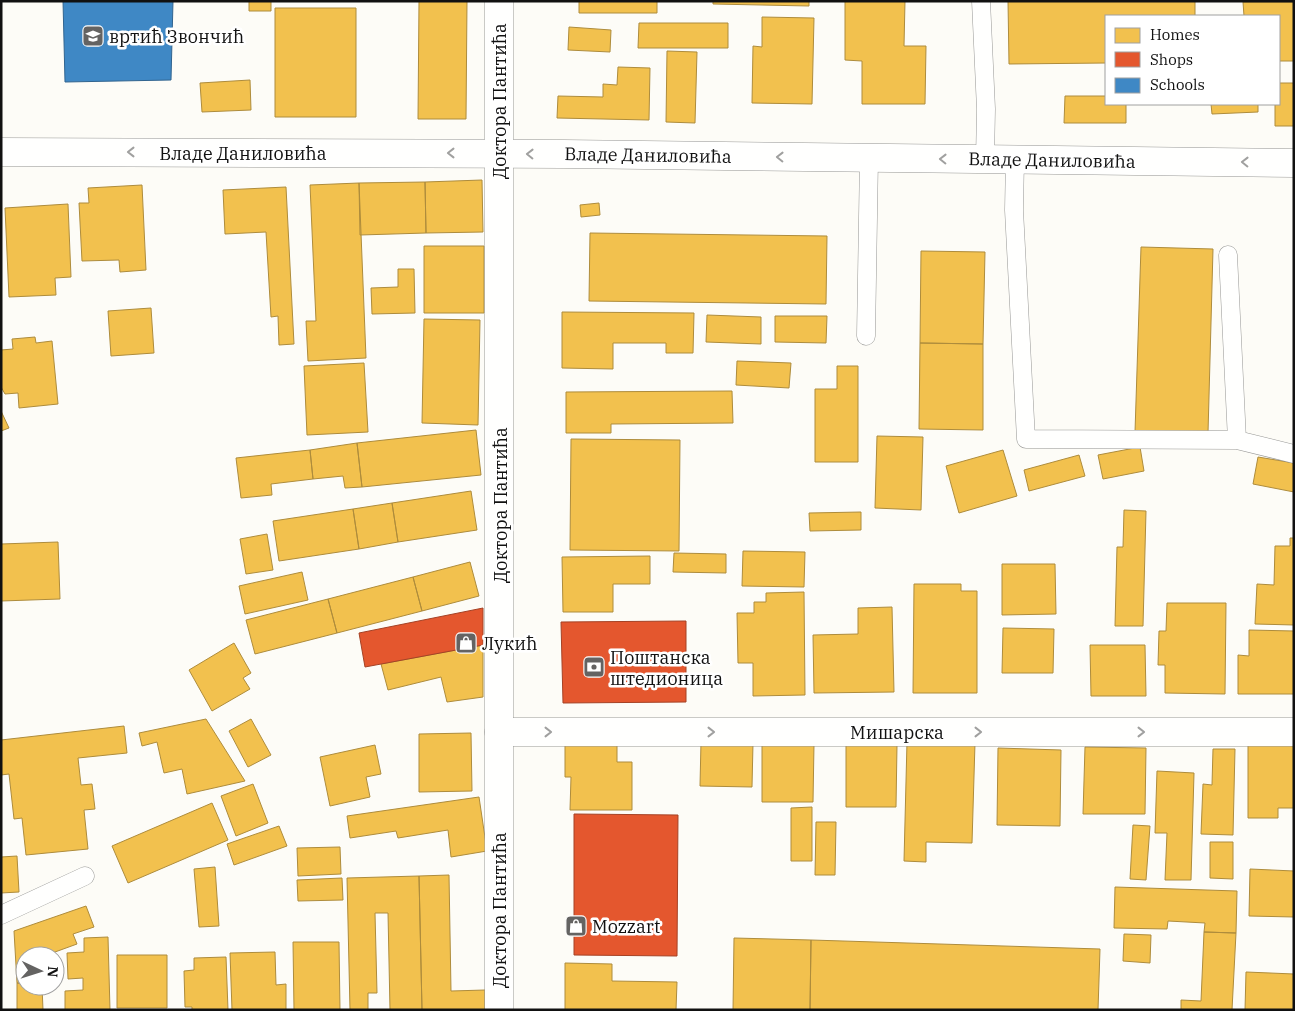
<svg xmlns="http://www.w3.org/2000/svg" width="1295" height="1011" font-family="'IBM Plex Serif',serif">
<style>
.homes{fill:#f2c14e;stroke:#ae8c3c}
.shops{fill:#e4572e;stroke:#a54225}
.schools{fill:#3f88c5;stroke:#31648f}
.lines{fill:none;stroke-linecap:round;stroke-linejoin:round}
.service-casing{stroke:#979795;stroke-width:19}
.minor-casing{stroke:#979795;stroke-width:29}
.tertiary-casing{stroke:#979795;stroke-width:29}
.service{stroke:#fffffe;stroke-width:18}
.minor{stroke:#fffffe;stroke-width:28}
.tertiary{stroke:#fffffe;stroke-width:28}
.oneway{stroke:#a0a09f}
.labels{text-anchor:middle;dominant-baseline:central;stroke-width:5;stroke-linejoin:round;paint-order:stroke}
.poi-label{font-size:18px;fill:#111;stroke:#fff;text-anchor:start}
.street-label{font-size:18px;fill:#111;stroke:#fff}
</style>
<rect width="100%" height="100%" fill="#fdfcf7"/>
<path class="homes" d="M 249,1 L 271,1 L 271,11 L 249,11 Z
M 419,1 L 467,1 L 466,119 L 418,119 Z
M 579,1 L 657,1 L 657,13 L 579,13 Z
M 713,1 L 809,1 L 809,6 L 713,4 Z
M 845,1 L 905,1 L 904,46 L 926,46 L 925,104 L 862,104 L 862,61 L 845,60 Z
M 1008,1 L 1195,1 L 1195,16 L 1106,16 L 1106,63 L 1009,64 Z
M 1243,2 L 1294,2 L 1294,61 L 1279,61 L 1279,16 L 1244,16 Z
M 275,8 L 356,8 L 356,117 L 275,117 Z
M 762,17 L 814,18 L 812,104 L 752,103 L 753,46 L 762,47 Z
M 639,23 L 728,23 L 728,48 L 638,48 Z
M 569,27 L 611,30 L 610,52 L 568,50 Z
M 667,51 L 697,52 L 695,123 L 666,122 Z
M 618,67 L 650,68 L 649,120 L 557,118 L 558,96 L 603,97 L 603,84 L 617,85 Z
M 250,80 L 251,110 L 202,112 L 200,83 Z
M 1279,83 L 1294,83 L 1294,126 L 1275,126 L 1275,104 L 1279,104 Z
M 1065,96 L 1106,96 L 1106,104 L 1126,104 L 1126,123 L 1064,123 Z
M 1211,104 L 1258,104 L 1258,112 L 1212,114 Z
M 482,180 L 483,232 L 426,233 L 425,182 Z
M 425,182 L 426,233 L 360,235 L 359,183 Z
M 359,183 L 366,358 L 308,361 L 306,321 L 316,321 L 310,185 Z
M 142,185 L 146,270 L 120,272 L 119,260 L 82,261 L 79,203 L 89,203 L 88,188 Z
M 286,187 L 294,344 L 279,345 L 278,316 L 271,317 L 266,232 L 225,234 L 223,190 Z
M 599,203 L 600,215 L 581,217 L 580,205 Z
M 68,204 L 71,277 L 55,278 L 56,295 L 9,297 L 5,208 Z
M 590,233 L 827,236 L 826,304 L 589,301 Z
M 424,246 L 484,246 L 484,313 L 424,313 Z
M 1141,247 L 1213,249 L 1208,433 L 1135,432 Z
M 921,251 L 985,252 L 983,344 L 920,343 Z
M 398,269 L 414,269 L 415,313 L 372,314 L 371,288 L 398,287 Z
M 151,308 L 154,353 L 111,356 L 108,311 Z
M 562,312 L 694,313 L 693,353 L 666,353 L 666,343 L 613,343 L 613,369 L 562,368 Z
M 707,315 L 761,317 L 761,344 L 706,342 Z
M 775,316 L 827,316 L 826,343 L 775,342 Z
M 424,319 L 480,320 L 478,425 L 422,423 Z
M 35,337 L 36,343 L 52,341 L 58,404 L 19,408 L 18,393 L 5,394 L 1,387 L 1,350 L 13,349 L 12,339 Z
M 920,343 L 983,344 L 983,430 L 919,429 Z
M 737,361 L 791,363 L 789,388 L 736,385 Z
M 364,363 L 368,432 L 307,435 L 304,366 Z
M 837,366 L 858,366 L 858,462 L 815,462 L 815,389 L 837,389 Z
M 732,391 L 733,423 L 611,424 L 611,433 L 566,433 L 566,392 Z
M 1,411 L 9,428 L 1,431 Z
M 476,430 L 481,475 L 362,487 L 357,443 Z
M 877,436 L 923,437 L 921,510 L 875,508 Z
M 571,439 L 680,440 L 679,551 L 570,550 Z
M 357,443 L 362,487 L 345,488 L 343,476 L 313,479 L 310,450 Z
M 1140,447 L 1144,471 L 1103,479 L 1098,455 Z
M 310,450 L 313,479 L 271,484 L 272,495 L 241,498 L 236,458 Z
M 1003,450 L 1017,496 L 959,513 L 946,466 Z
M 1079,455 L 1085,476 L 1029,491 L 1024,470 Z
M 1258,457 L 1294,463 L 1294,492 L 1253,484 Z
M 471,491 L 477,530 L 398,542 L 392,503 Z
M 392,503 L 398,542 L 359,549 L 353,509 Z
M 353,509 L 359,549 L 279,561 L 273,521 Z
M 1124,510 L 1146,511 L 1143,626 L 1115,626 L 1117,547 L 1123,547 Z
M 861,512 L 861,530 L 810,531 L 809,513 Z
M 267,534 L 273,570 L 246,574 L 240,539 Z
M 1290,538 L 1294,538 L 1294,625 L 1255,624 L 1257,584 L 1274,585 L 1275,546 L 1290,546 Z
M 58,542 L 60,599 L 1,601 L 1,544 Z
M 743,551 L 805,552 L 804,587 L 742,586 Z
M 674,553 L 726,554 L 726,573 L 673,572 Z
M 650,556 L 650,584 L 613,584 L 613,612 L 563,612 L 562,557 Z
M 470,562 L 479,596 L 422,611 L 413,577 Z
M 1002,564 L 1055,564 L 1056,614 L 1002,615 Z
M 302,572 L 308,600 L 245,614 L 239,586 Z
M 413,577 L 422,611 L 337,633 L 328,599 Z
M 914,584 L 961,584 L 961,591 L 977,591 L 977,693 L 913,693 Z
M 804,592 L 805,695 L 753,696 L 753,663 L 738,663 L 737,613 L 754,613 L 754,602 L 766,602 L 766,593 Z
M 328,599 L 337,633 L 255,654 L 246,620 Z
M 1167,603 L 1226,603 L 1225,694 L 1165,693 L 1165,665 L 1158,665 L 1159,631 L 1166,631 Z
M 892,607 L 894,692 L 814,693 L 813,635 L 858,634 L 858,608 Z
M 1003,628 L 1054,629 L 1053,673 L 1002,673 Z
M 1249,630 L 1294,631 L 1294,694 L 1238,694 L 1238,655 L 1249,656 Z
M 234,643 L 251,673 L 243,678 L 250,689 L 212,711 L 189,670 Z
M 483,645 L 483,697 L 447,702 L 441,677 L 388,690 L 381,664 Z
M 1090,645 L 1145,645 L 1146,696 L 1091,696 Z
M 206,719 L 245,781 L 187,794 L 182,769 L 164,773 L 157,742 L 142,746 L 139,733 Z
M 251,719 L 271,755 L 248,767 L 229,731 Z
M 124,726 L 127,753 L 78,758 L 81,785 L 92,784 L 95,809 L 84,810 L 88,849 L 26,855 L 22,818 L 14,819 L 9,774 L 1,775 L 1,740 Z
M 471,733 L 472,791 L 419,792 L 419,734 Z
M 565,742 L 617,743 L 617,762 L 632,762 L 632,810 L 570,810 L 571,777 L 565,777 Z
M 701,742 L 753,743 L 752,787 L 700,786 Z
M 907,742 L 975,743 L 972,843 L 926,842 L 926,862 L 904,861 Z
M 762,744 L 814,744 L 813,802 L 762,802 Z
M 1248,744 L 1294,745 L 1294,808 L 1278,808 L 1278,818 L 1248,818 Z
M 375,745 L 381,774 L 366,777 L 370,797 L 330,806 L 320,757 Z
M 846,745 L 897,745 L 896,807 L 846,807 Z
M 1085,747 L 1146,748 L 1145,814 L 1083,814 Z
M 998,748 L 1061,750 L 1060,826 L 997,825 Z
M 1213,749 L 1235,749 L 1233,835 L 1201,834 L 1203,784 L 1212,785 Z
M 1157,771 L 1194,773 L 1191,880 L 1165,880 L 1167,833 L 1155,833 Z
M 253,784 L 268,823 L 236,836 L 221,796 Z
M 479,797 L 487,851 L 451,857 L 448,830 L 398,838 L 396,831 L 350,838 L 347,816 Z
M 212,803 L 228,840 L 128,883 L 112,846 Z
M 812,807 L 812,861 L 791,861 L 791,808 Z
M 816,822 L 836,822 L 835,875 L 815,875 Z
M 1133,825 L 1150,826 L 1146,880 L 1130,879 Z
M 279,826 L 287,846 L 234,865 L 227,844 Z
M 1210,842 L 1233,842 L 1233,879 L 1210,878 Z
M 340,847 L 341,874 L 298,876 L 297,848 Z
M 17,856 L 19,892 L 1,893 L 1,857 Z
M 215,867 L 219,926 L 199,927 L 194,869 Z
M 1250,869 L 1294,871 L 1294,917 L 1249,916 Z
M 449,875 L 451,991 L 485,990 L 485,1010 L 422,1010 L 419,876 Z
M 419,876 L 422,1010 L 390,1010 L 388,913 L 375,913 L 377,993 L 368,993 L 368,1010 L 350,1010 L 347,878 Z
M 342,878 L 343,900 L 298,901 L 297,880 Z
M 1115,887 L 1237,891 L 1236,933 L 1204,932 L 1205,923 L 1168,921 L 1167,929 L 1114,928 Z
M 86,906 L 94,927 L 73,934 L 77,944 L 44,956 L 25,956 L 25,983 L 17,983 L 14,931 Z
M 1204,932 L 1236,933 L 1232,1010 L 1181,1010 L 1181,1000 L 1201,1001 Z
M 1124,934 L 1151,935 L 1150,963 L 1123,961 Z
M 108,937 L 110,1010 L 65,1010 L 65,991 L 83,990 L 83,978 L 68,979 L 67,953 L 84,952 L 84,938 Z
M 734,938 L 811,940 L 810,1010 L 733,1010 Z
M 811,940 L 1100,949 L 1098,1010 L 810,1010 Z
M 293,942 L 339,942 L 340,1010 L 294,1010 Z
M 275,952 L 276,985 L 286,984 L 286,1010 L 232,1010 L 230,953 Z
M 117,955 L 167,955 L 167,1008 L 117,1008 Z
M 226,957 L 228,1010 L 192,1010 L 192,1007 L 185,1007 L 184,971 L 194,970 L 194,958 Z
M 565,963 L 612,964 L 612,981 L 677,982 L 676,1010 L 565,1010 Z
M 1246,972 L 1294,974 L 1294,1010 L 1245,1010 Z
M 17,983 L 25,983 L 25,986 L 42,986 L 43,1010 L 17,1010 Z"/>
<path class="shops" d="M 483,608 L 483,645 L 365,667 L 359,633 Z
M 686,621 L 686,702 L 563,703 L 561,622 Z
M 574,814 L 678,815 L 677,956 L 574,955 Z"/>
<path class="schools" d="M 63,1 L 173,1 L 171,80 L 65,82 Z"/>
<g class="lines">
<g class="service-casing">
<path id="service" d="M 981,1 L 986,109 L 985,159
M 1015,159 L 1014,210 L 1026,439 L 1237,440 L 1294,454
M 1228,255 L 1237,440
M 866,336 L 869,158
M 1,915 L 85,876"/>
</g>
<g class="minor-casing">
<path id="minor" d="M 1,152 L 564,154 L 1294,163
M 499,732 L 1294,732"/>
</g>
<g class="tertiary-casing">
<path id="tertiary" d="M 499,1010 L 499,1"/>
</g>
<use href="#service" class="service"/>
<use href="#minor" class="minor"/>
<use href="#tertiary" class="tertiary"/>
</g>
<defs><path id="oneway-chevron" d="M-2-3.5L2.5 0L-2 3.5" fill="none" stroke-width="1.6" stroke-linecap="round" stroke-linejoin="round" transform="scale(1.25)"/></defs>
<g class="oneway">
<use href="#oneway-chevron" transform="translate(131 152) rotate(-180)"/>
<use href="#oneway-chevron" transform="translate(451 153) rotate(-180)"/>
<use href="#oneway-chevron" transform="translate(530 154) rotate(-179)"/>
<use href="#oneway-chevron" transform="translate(780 157) rotate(-179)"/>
<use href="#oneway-chevron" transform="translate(943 159) rotate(-179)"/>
<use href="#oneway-chevron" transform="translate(1245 162) rotate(-179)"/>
<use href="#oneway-chevron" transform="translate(548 732)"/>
<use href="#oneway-chevron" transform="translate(711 732)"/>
<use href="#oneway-chevron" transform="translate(978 732)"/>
<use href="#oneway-chevron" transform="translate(1141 732)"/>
</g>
<defs>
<g id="school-square" transform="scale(1.125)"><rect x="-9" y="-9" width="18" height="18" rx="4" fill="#646362" stroke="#fff"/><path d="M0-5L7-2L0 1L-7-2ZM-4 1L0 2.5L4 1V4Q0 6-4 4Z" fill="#fff"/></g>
<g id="shop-square" transform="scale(1.125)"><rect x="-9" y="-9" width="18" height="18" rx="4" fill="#646362" stroke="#fff"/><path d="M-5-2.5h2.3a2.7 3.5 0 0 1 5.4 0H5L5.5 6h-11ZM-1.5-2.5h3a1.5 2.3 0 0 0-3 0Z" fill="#fff"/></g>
<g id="bank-square" transform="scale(1.125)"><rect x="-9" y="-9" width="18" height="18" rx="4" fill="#646362" stroke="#fff"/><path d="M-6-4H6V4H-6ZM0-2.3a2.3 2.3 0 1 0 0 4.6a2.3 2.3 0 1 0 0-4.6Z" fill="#fff"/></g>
</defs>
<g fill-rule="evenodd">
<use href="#school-square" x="93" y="36"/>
<use href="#shop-square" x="466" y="643"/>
<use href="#bank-square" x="594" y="667"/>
<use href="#shop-square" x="576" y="926"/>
</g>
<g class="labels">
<g class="poi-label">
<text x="109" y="36">вртић Звончић</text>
<text x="482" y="643">Лукић</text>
<text x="610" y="657">Поштанска<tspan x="610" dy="21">штедионица</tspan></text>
<text x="592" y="926">Mozzart</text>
</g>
<g class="street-label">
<text transform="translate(499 101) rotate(-90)">Доктора Пантића</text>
<text x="243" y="153">Владе Даниловића</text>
<text transform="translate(648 155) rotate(1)">Владе Даниловића</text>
<text transform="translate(1052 160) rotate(1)">Владе Даниловића</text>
<text transform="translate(500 505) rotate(-90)">Доктора Пантића</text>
<text x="897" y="732">Мишарска</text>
<text transform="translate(499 910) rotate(-90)">Доктора Пантића</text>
</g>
</g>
<rect width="1295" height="1011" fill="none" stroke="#111111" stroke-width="5"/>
<rect x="1105" y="15" width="175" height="90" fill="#ffffff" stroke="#a0a0a0"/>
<rect x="1115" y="28" width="25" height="15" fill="#f2c14e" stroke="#a0a0a0"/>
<text x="1150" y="40" font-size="15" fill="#111111">Homes</text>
<rect x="1115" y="52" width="25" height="15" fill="#e4572e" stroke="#a0a0a0"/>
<text x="1150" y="65" font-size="15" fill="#111111">Shops</text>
<rect x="1115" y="78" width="25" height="15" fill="#3f88c5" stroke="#a0a0a0"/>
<text x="1150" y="90" font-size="15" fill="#111111">Schools</text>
<g transform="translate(40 971) rotate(94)"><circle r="24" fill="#ffffff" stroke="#a0a0a0"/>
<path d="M0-4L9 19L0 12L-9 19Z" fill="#646362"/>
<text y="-8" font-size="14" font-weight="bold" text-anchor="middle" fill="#111111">N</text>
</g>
</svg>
